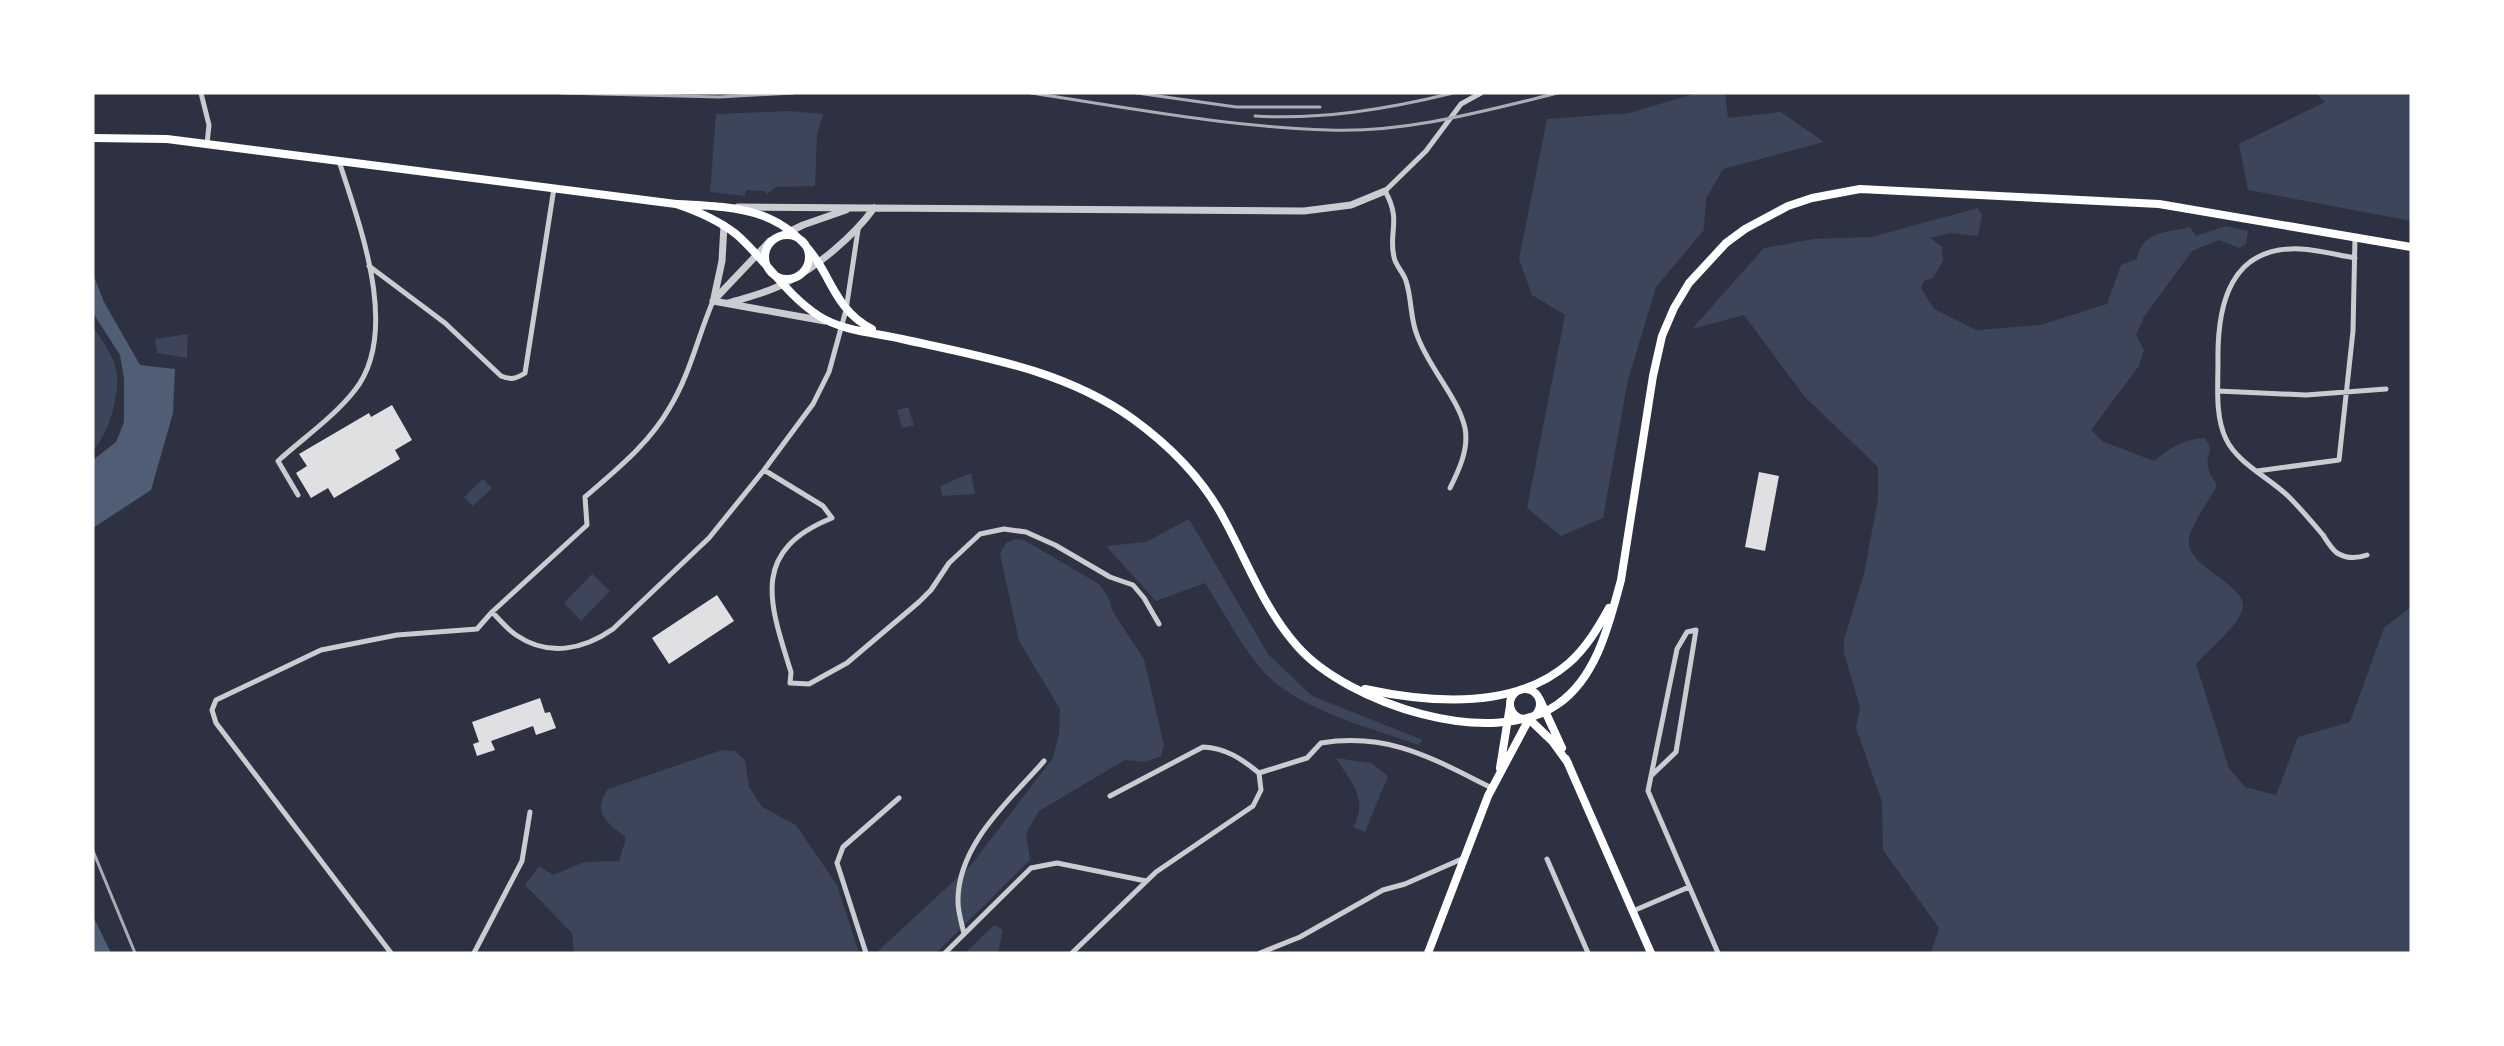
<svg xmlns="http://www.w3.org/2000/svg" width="2504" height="1046" font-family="'Golos Text',sans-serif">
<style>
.green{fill:#3c4559}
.water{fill:#4f5d75}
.building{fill:#e0e0e3}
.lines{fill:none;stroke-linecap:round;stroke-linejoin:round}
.minor{stroke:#caccd0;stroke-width:5}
.tertiary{stroke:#caccd0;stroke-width:7}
.secondary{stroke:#fff;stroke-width:8}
.primary{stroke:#fff;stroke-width:8}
.rail{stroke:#abadb3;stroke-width:3}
</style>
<rect width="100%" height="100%" fill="#2d3142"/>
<path class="green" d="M 1697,93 L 1725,93 L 1728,118 L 1781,112 L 1824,142 L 1723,169 L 1706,199 L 1704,230 L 1656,287 L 1628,380 L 1603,518 L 1561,536 L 1527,508 L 1565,315 L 1532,295 L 1519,259 L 1547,119 L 1629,113 Z
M 2316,93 L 2411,93 L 2411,221 L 2248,190 L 2239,144 L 2325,102 Z
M 790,111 L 823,114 L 817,135 L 815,186 L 776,187 L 766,195 L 765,191 L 746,190 L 745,196 L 710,192 L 716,114 Z
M 1978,208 L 1982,215 L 1978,236 L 1950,233 L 1930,238 L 1942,247 L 1943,261 L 1933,278 L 1924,281 L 1921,288 L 1934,309 L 1976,330 L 2040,325 L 2107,304 L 2121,265 L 2137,259 C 2142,231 2166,233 2190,227 L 2196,236 L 2226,226 L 2248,231 L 2246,244 L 2239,248 L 2219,240 L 2192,251 L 2144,317 L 2136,335 L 2144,350 L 2139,366 L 2091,430 L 2102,441 L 2154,461 C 2170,448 2183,439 2204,438 C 2216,449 2205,455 2208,467 C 2209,473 2214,480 2217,486 C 2210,499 2191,525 2189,539 C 2184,567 2247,583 2243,608 C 2241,623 2206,652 2196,664 L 2229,768 L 2245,787 L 2276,795 L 2298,737 L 2350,722 L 2384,628 L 2411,607 L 2411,953 L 1931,953 L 1939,928 L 1883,850 L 1882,802 L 1856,728 L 1860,707 L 1844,653 L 1844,639 L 1864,574 L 1878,499 L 1878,467 L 1804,396 L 1744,315 L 1692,329 L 1764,248 L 1814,239 L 1871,237 Z
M 93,327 C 102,340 115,358 117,374 C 119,395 109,435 93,450 Z
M 188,334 L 187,358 L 157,353 L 155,339 Z
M 908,407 L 914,425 L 902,428 L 897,410 Z
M 971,473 L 975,494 L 942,496 L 940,486 Z
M 483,479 L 492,488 L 473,506 L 464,497 Z
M 1189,519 L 1268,654 L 1312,696 L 1423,740 L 1418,745 C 1371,728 1318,715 1278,685 C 1249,663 1225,613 1205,583 L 1156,601 L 1106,546 L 1146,542 Z
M 1015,539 L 1024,540 L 1099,584 L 1108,596 L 1113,612 L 1144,659 L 1164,745 L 1161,756 L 1146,762 L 1125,760 L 1039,811 L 1026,833 L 1030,860 L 936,953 L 876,953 L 971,865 L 1053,758 L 1059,734 L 1060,709 L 1019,641 L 1000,554 L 1006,543 Z
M 592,574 L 610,591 L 581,621 L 564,603 Z
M 722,750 L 735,751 L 745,760 L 749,787 L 762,807 L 796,825 L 837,885 L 859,953 L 574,953 L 572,933 L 525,885 L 539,866 L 553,875 L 584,862 L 619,861 L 626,838 C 608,822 591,814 608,789 Z
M 1336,758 L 1371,763 L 1388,776 L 1365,832 L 1353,827 C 1370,799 1349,780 1336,758 Z
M 994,925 L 1003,930 L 998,953 L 965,953 Z"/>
<path class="water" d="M 93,274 L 104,302 L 140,365 L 175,369 L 173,413 L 151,490 L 93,528 L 93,460 L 116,442 L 124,422 L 124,379 L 120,355 L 93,313 Z
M 93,916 L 111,953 L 93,953 Z"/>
<path class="building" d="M 392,405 L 412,440 L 395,450 L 400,459 L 334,498 L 328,488 L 311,498 L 296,473 L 307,466 L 299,454 L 369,413 L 371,417 Z
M 1759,472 L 1779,476 L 1765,551 L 1745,547 Z
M 717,595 L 734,621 L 669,664 L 652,638 Z
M 540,698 L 545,713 L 550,712 L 556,728 L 536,735 L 533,726 L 491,741 L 495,750 L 477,756 L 473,744 L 479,742 L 472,722 Z"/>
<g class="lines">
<path class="minor" d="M 201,93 L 209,125 L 207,144
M 2355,258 C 2337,255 2319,250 2301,249 C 2230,245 2217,305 2218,362 C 2218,387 2215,416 2226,439 C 2238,464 2270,478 2289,497 C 2301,509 2312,522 2323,535 C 2327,541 2331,548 2337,553 C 2347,559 2356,559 2367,555
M 369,266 L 445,323 L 501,376 C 511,380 516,379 525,373 L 554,188
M 2218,391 L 2306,395 L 2386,389
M 764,470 L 823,506 L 832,518 C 750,551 769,602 791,672 L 790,683 L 809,684 L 847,663 L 919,602 L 931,590 L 949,563 L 980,534 L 1004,529 L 1026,532 L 1055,545 L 1110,577 L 1133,585 L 1144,598 L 1159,624
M 2257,471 L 2339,460 L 2353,331 L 2355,237
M 1450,488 C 1459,470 1469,449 1465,428 C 1458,397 1428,367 1417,335 C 1410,318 1412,299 1406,281 C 1404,273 1395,265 1394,257 C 1388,232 1402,221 1385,191 L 1426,151 L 1461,104 L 1481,93
M 298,495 L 278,461 C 303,438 334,417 355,390 C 401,331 359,224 339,161
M 492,612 C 499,619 507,629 516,635 C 548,657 583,650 613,629 L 709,538 L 764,470 L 813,404 L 829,372 L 846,310 L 858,230
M 1259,773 L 1307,758 L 1321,743 C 1390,732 1433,759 1492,788
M 1651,776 L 1676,752 L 1696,630 L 1687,632 L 1677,649 L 1651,776 L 1648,791 L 1718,953
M 1110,796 L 1203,747 C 1226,748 1242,759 1259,773
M 1547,859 L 1588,953
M 1633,911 L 1689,887
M 964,934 C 962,924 958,912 958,902 C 957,845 1009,801 1044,761
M 391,953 L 216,723 L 212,710 L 216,700 L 321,650 L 397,635 L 477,629 L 492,612 L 587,525 L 585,497 C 616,470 649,444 670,407 C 690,374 698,336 713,301
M 474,953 L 522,861 L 530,812
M 866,953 L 837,863 L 843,847 L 899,798
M 945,953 L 1031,868 L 1057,863 L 1146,881
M 1072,953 L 1156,872 L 1253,806 L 1261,790 L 1259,773
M 1260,953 L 1300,937 L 1383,890 L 1405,884 L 1464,858"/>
<path class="tertiary" d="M 738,207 L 1304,211 L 1351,205 L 1385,191
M 714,298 L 722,261 L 724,225
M 713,301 L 770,241 L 803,225 L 846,210
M 713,301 L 825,321
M 728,303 C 747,297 768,293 785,283 C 817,267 853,237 874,208"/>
<path class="secondary" d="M 1540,700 L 1562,748
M 1566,759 L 1651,953
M 1500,768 L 1510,706
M 1428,953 L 1488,796 L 1529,719 L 1552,741 L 1568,763"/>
<path class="primary" d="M 93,138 L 167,139 L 676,204 C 743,207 790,209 825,274 C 837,297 848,317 872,329
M 676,204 C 697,211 718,220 736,234 C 765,259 786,295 819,316 C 842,331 876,333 902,339 C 983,357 1065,370 1133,419 C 1170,446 1203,479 1224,519 C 1247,561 1265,611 1298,647 C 1348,703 1492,751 1558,704 C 1597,677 1609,624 1621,580 L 1653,376 L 1662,336 L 1674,308 L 1689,283 L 1726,243 L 1745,229 L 1788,206 L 1812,198 L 1860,189 L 2159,204 L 2411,247
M765 257a22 22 0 1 1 44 0a22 22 0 1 1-44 0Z
M1510 704a15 15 0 1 1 30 0a15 15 0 1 1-30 0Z
M 1365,689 C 1430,703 1515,710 1569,663 C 1586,648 1598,628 1609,608"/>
<path class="rail" d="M 561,93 L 719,97 L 793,93
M 1031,93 C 1130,108 1229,127 1329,130 C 1406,133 1484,111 1558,93
M 1137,93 L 1236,107 L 1320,107
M 1255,116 C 1322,120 1388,109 1453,93
M 93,851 L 135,953"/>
</g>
<rect width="2504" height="1046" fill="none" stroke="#ffffff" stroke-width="189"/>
</svg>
